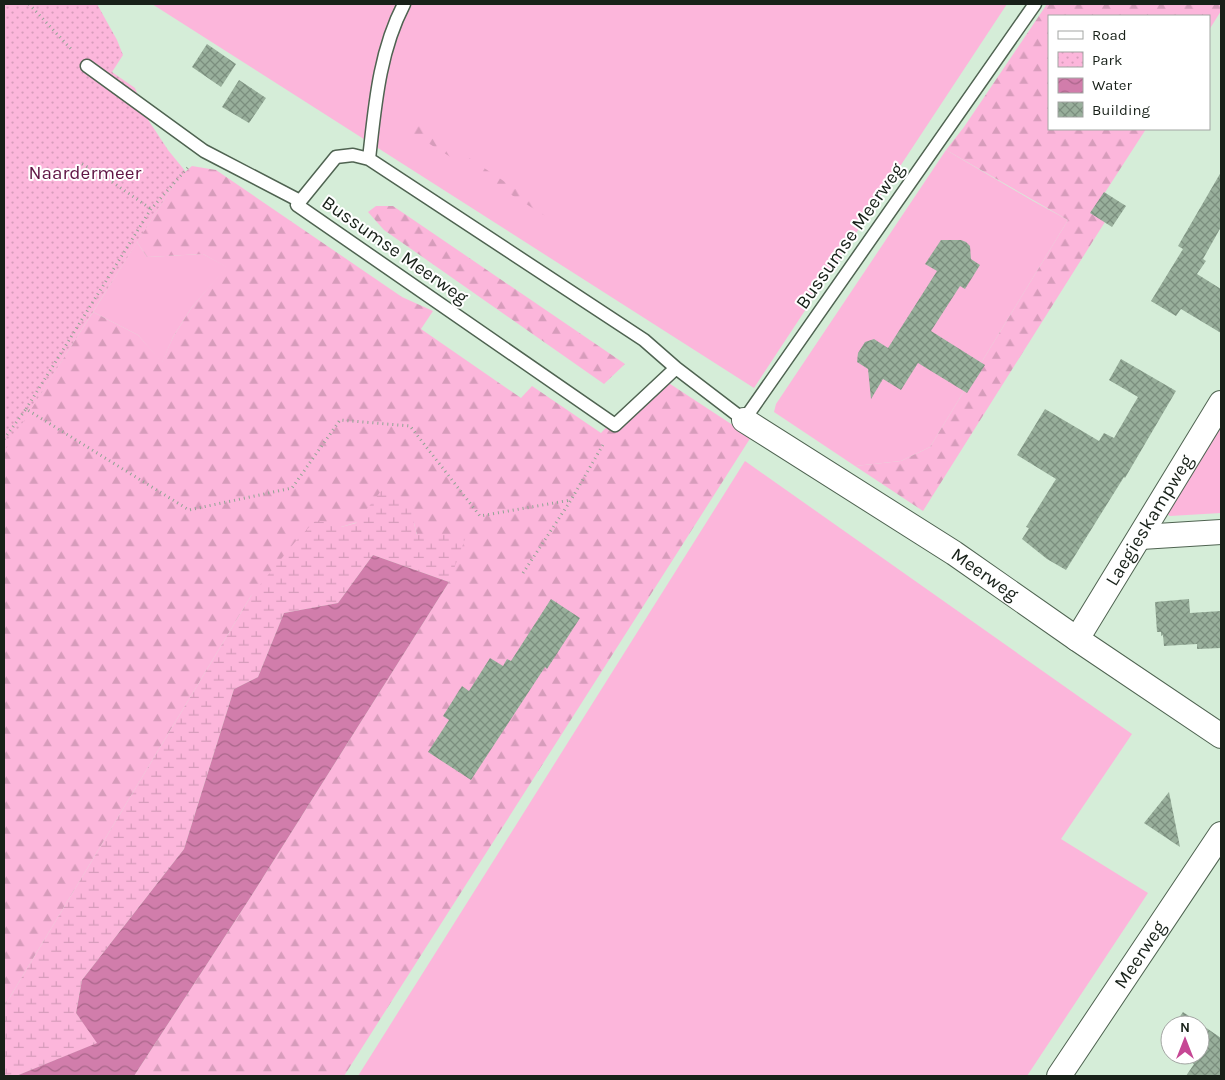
<svg xmlns="http://www.w3.org/2000/svg" width="1225" height="1080" font-family="Karla,sans-serif">
<style>
.grass{fill:#fcb6db}
.forest{fill:url(#forest-firs)}
.wetland{fill:url(#wetland-marsh)}
.park{fill:url(#park-dots)}
.water{fill:url(#water-waves)}
.building{fill:url(#building-cross-hatch)}
.lines{fill:none;stroke-linecap:round;stroke-linejoin:round}
.service-casing{stroke:#4f6351;stroke-width:15}
.minor-casing{stroke:#4f6351;stroke-width:26}
.path{stroke:#91a494;stroke-width:3;stroke-dasharray:1 4;stroke-linecap:butt}
.service{stroke:#fff;stroke-width:12}
.minor{stroke:#fff;stroke-width:24}
.labels{text-anchor:middle;dominant-baseline:central;stroke-width:4;stroke-linejoin:round;paint-order:stroke}
.park-label{font-size:19px;fill:#601545;stroke:#fff}
.street-label{font-size:19px;fill:#182119;stroke:#fff}
</style>
<defs>
<pattern id="forest-firs" width="22" height="20" patternUnits="userSpaceOnUse" patternTransform="scale(1.25)"><rect width="22" height="20" fill="#fcb6db"/><path d="M5 1l3.5 6h-7zM16 11l3.5 6h-7z" fill="#d79cbb"/></pattern>
<pattern id="wetland-marsh" width="20" height="14" patternUnits="userSpaceOnUse" patternTransform="scale(1.25)"><rect width="20" height="14" fill="#fcb6db"/><path d="M1 5h8M5 5V1M11 12h8M15 12V8" fill="none" stroke="#d79cbb"/></pattern>
<pattern id="park-dots" width="8" height="8" patternUnits="userSpaceOnUse" patternTransform="scale(1.25)"><rect width="8" height="8" fill="#fcb6db"/><path d="M2 2h.1M6 6h.1" fill="none" stroke="#d79cbb" stroke-width="1.8" stroke-linecap="round"/></pattern>
<pattern id="water-waves" width="16" height="10" patternUnits="userSpaceOnUse" patternTransform="scale(1.25)"><rect width="16" height="10" fill="#d17dab"/><path d="M0 5q4-4 8 0t8 0" fill="none" stroke="#a9668a"/></pattern>
<pattern id="building-cross-hatch" width="8" height="8" patternUnits="userSpaceOnUse" patternTransform="scale(1.25)"><rect width="8" height="8" fill="#98af9b"/><path d="M0 0l8 8M0 8l8-8" fill="none" stroke="#7b8e7e"/></pattern>
</defs>
<rect width="100%" height="100%" fill="#d5edd8"/>
<path class="grass" d="M 152,4 L 1007,4 L 754,388 Z
M 946,150 L 1033,201 L 1068,220 L 930,447 L 901,461 L 855,466 L 774,412 L 776,404 Z
M 137,242 L 147,257 L 203,254 L 227,267 L 192,307 L 173,337 L 162,363 L 138,335 L 93,312 Z
M 1221,401 L 1221,513 L 1170,516 L 1164,512 Z
M 745,461 L 1132,734 L 1061,839 L 1148,893 L 1027,1076 L 358,1076 Z"/>
<path class="forest" d="M 1047,4 L 1221,4 L 1221,11 L 1209,30 L 1209,16 L 1049,16 L 1049,129 L 1146,129 L 1104,194 L 1115,206 L 923,511 L 855,466 L 901,461 L 930,447 L 1068,220 L 946,150 L 964,127 Z
M 412,120 L 573,227 L 563,227 L 404,128 Z
M 192,166 L 216,170 L 402,297 L 433,311 L 421,329 L 521,398 L 532,386 L 601,433 L 632,400 L 661,378 L 751,437 L 344,1076 L 134,1076 L 250,898 L 449,582 L 417,535 L 414,523 L 413,506 L 341,527 L 251,596 L 4,1007 L 4,451 L 93,312 L 138,335 L 162,362 L 173,337 L 192,307 L 226,267 L 203,254 L 147,257 L 137,242 L 178,178 Z
M 376,206 L 393,206 L 625,364 L 604,384 L 384,230 L 368,212 Z"/>
<path class="wetland" d="M 385,486 L 414,506 L 414,523 L 417,535 L 467,534 L 449,582 L 373,555 L 338,603 L 284,613 L 258,677 L 234,689 L 184,849 L 82,980 L 76,1013 L 98,1043 L 16,1076 L 4,1076 L 4,1007 L 251,596 L 295,542 L 316,520 L 341,527 L 356,523 Z"/>
<path class="park" d="M 4,4 L 97,4 L 117,40 L 123,55 L 112,72 L 135,88 L 147,118 L 168,150 L 186,172 L 176,181 L 4,452 Z"/>
<path class="water" d="M 373,555 L 449,582 L 250,898 L 134,1076 L 16,1076 L 97,1043 L 76,1013 L 82,980 L 184,849 L 234,689 L 258,677 L 284,613 L 338,603 Z"/>
<path class="building" d="M 207,44 L 236,64 L 221,87 L 192,67 Z
M 239,80 L 266,98 L 249,123 L 222,107 Z
M 1221,172 L 1221,227 L 1203,259 L 1206,261 L 1197,274 L 1221,289 L 1221,333 L 1181,309 L 1176,316 L 1151,301 L 1183,249 L 1178,246 Z
M 1104,192 L 1126,206 L 1112,227 L 1090,213 Z
M 941,240 L 961,240 L 966,242 L 970,246 L 971,259 L 980,265 L 965,289 L 960,286 L 931,331 L 985,365 L 967,393 L 918,363 L 901,390 L 883,379 L 871,399 L 868,369 L 857,362 L 858,353 L 865,342 L 874,339 L 888,348 L 937,271 L 925,264 Z
M 1121,359 L 1176,391 L 1125,478 L 1124,477 L 1066,570 L 1047,559 L 1022,539 L 1029,528 L 1026,527 L 1056,479 L 1017,455 L 1045,409 L 1099,441 L 1104,433 L 1114,438 L 1138,397 L 1109,380 Z
M 551,599 L 580,618 L 547,669 L 545,667 L 471,780 L 428,752 L 449,720 L 443,716 L 462,686 L 469,691 L 490,658 L 503,666 L 507,659 L 511,661 Z
M 1189,599 L 1190,613 L 1221,611 L 1221,648 L 1197,649 L 1197,644 L 1164,646 L 1163,635 L 1161,636 L 1161,632 L 1157,632 L 1155,602 Z
M 1169,792 L 1180,847 L 1144,823 Z
M 1183,1012 L 1221,1038 L 1221,1076 L 1186,1076 L 1194,1064 L 1181,1055 L 1200,1055 L 1200,1025 L 1174,1025 Z
M 1170,1031 L 1170,1047 L 1162,1042 Z"/>
<g class="lines">
<g class="service-casing">
<path id="service" d="M 87,66 L 204,151 L 300,201
M 369,159 C 375,106 379,52 404,4
M 676,368 L 615,425 L 297,205 L 336,157 L 353,155 L 369,159 L 644,340 L 676,368 L 744,420 L 1035,4"/>
</g>
<g class="minor-casing">
<g id="minor">
<path id="s1" d="M 744,420 L 954,553 L 1077,639 L 1221,736"/>
<path d="M 1141,537 L 1221,532"/>
<path id="s2" d="M 1077,639 L 1221,403"/>
<path id="s3" d="M 1059,1076 L 1221,834"/>
</g>
</g>
<path class="path" d="M 29,4 L 73,51
M 82,164 L 105,177 L 151,209
M 26,409 L 151,209 L 190,165
M 4,439 L 26,409 L 189,510 L 292,488 L 340,420 L 410,426 L 480,516 L 571,500
M 523,573 L 571,500 L 604,443"/>
<use href="#service" class="service"/>
<use href="#minor" class="minor"/>
</g>
<g class="labels">
<g class="park-label">
<text x="85" y="173">Naardermeer</text>
</g>
<g class="street-label">
<text transform="translate(850 236) rotate(-55)">Bussumse Meerweg</text>
<text transform="translate(395 250) rotate(35)">Bussumse Meerweg</text>
<text stroke="none"><textPath href="#s2" startOffset="139">Laegieskampweg</textPath></text>
<text stroke="none"><textPath href="#s1" startOffset="286">Meerweg</textPath></text>
<text stroke="none"><textPath href="#s3" startOffset="146">Meerweg</textPath></text>
</g>
</g>
<rect width="1225" height="1080" fill="none" stroke="#182119" stroke-width="10"/>
<rect x="1048" y="15" width="162" height="115" fill="#ffffff" stroke="#a3a6a3"/>
<rect x="1058" y="31" width="25" height="8" fill="#ffffff" stroke="#a3a6a3"/>
<text x="1092" y="40" font-size="15" fill="#182119">Road</text>
<rect x="1058" y="52" width="25" height="15" fill="url(#park-dots)" stroke="#a3a6a3"/>
<text x="1092" y="65" font-size="15" fill="#182119">Park</text>
<rect x="1058" y="78" width="25" height="15" fill="url(#water-waves)" stroke="#a3a6a3"/>
<text x="1092" y="90" font-size="15" fill="#182119">Water</text>
<rect x="1058" y="102" width="25" height="15" fill="url(#building-cross-hatch)" stroke="#a3a6a3"/>
<text x="1092" y="115" font-size="15" fill="#182119">Building</text>
<g transform="translate(1185 1040)"><circle r="24" fill="#ffffff" stroke="#a3a6a3"/>
<path d="M0-4L9 19L0 12L-9 19Z" fill="#c64794"/>
<text y="-8" font-size="14" font-weight="bold" text-anchor="middle" fill="#182119">N</text>
</g>
</svg>
